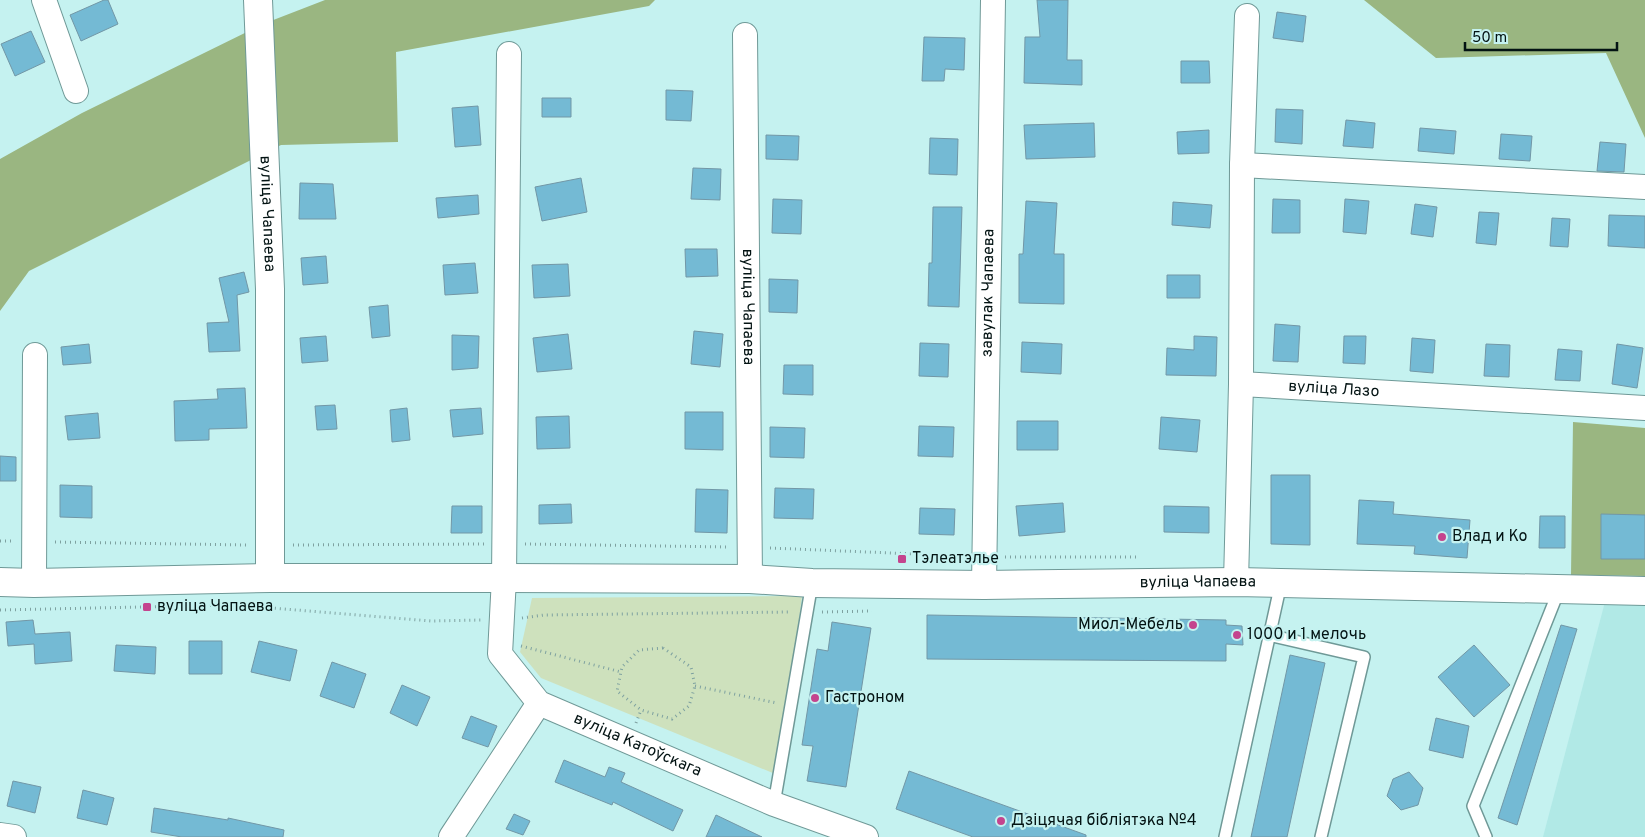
<svg xmlns="http://www.w3.org/2000/svg" width="1645" height="837" font-family="Overpass,sans-serif">
<style>
.built{fill:#b1e9e6}
.green{fill:#cee1bd}
.forest{fill:#9ab681}
.building{fill:#74bad4;stroke:#7297a6}
.lines{fill:none;stroke-linecap:round;stroke-linejoin:round}
.lane-casing{stroke:#6f9997;stroke-width:14}
.street-casing{stroke:#6f9997;stroke-width:26}
.secondary-casing{stroke:#6f9997;stroke-width:30}
.path{stroke:#7ea1a0;stroke-width:3;stroke-dasharray:1 4;stroke-linecap:butt}
.lane{stroke:#fff;stroke-width:11}
.street{stroke:#fff;stroke-width:24}
.secondary{stroke:#fff;stroke-width:28}
.poi-dot{fill:#c4448e;stroke:#c5f2f0;stroke-width:2}
.labels{text-anchor:middle;dominant-baseline:central;stroke-width:4.5;stroke-linejoin:round;paint-order:stroke}
.street-label{font-size:16px;fill:#031313;stroke:#c5f2f0}
.poi-label{font-size:16px;fill:#031313;stroke:#c5f2f0;text-anchor:start}
</style>
<rect width="100%" height="100%" fill="#c5f2f0"/>
<path class="built" d="M 1606,598 L 1645,600 L 1645,837 L 1543,837 Z"/>
<path class="green" d="M 802,596 L 780,776 L 541,678 L 520,652 L 532,598 Z"/>
<path class="forest" d="M 325,0 L 655,0 L 649,6 L 396,52 L 398,142 L 281,145 L 29,271 L 0,311 L 0,159 L 82,113 L 263,24 Z
M 1364,0 L 1645,0 L 1645,138 L 1606,53 L 1436,58 Z
M 1573,422 L 1645,428 L 1645,576 L 1571,575 Z"/>
<path class="building" d="M 104,0 L 108,0 L 118,24 L 81,41 L 70,15 Z
M 1037,0 L 1068,0 L 1067,60 L 1082,60 L 1082,85 L 1024,83 L 1025,37 L 1040,37 Z
M 1277,12 L 1306,16 L 1303,42 L 1273,38 Z
M 31,31 L 45,62 L 15,76 L 1,44 Z
M 924,37 L 965,38 L 964,70 L 945,69 L 944,81 L 922,81 Z
M 1181,61 L 1209,61 L 1210,83 L 1181,83 Z
M 666,90 L 693,91 L 691,121 L 666,120 Z
M 542,98 L 571,98 L 571,117 L 542,117 Z
M 478,106 L 481,145 L 455,147 L 452,108 Z
M 1276,109 L 1303,110 L 1302,144 L 1275,142 Z
M 1346,120 L 1375,123 L 1373,148 L 1343,146 Z
M 1094,123 L 1095,157 L 1026,159 L 1024,125 Z
M 1420,128 L 1456,131 L 1454,154 L 1418,151 Z
M 1209,130 L 1209,153 L 1178,154 L 1177,132 Z
M 1501,134 L 1532,136 L 1530,161 L 1499,159 Z
M 766,135 L 799,136 L 798,160 L 766,159 Z
M 930,138 L 958,139 L 957,175 L 929,174 Z
M 1600,142 L 1626,144 L 1624,172 L 1597,171 Z
M 693,168 L 721,169 L 720,200 L 691,199 Z
M 581,178 L 587,212 L 542,221 L 535,187 Z
M 300,183 L 333,184 L 336,219 L 299,219 Z
M 478,195 L 479,214 L 438,218 L 436,198 Z
M 773,199 L 802,200 L 801,234 L 772,233 Z
M 1273,199 L 1300,200 L 1300,233 L 1272,233 Z
M 1345,199 L 1369,201 L 1366,234 L 1343,232 Z
M 1026,201 L 1057,203 L 1054,254 L 1064,254 L 1064,304 L 1019,303 L 1019,254 L 1023,254 Z
M 1173,202 L 1212,205 L 1210,228 L 1172,225 Z
M 1415,204 L 1437,207 L 1433,237 L 1411,234 Z
M 933,207 L 962,207 L 959,307 L 928,306 L 929,263 L 932,263 Z
M 1479,212 L 1499,213 L 1496,245 L 1476,243 Z
M 1609,215 L 1645,216 L 1645,248 L 1608,246 Z
M 1552,218 L 1570,219 L 1568,247 L 1550,246 Z
M 685,249 L 717,249 L 718,276 L 686,277 Z
M 326,256 L 328,283 L 303,285 L 301,258 Z
M 475,263 L 478,293 L 445,295 L 443,265 Z
M 568,264 L 570,296 L 534,298 L 532,265 Z
M 244,272 L 249,292 L 237,295 L 240,351 L 209,352 L 207,323 L 229,322 L 219,278 Z
M 1167,275 L 1200,275 L 1200,298 L 1167,298 Z
M 769,279 L 798,280 L 797,313 L 769,312 Z
M 388,305 L 390,336 L 372,338 L 369,307 Z
M 1275,324 L 1300,326 L 1298,362 L 1273,361 Z
M 694,331 L 723,334 L 720,367 L 691,364 Z
M 568,334 L 572,369 L 537,372 L 533,338 Z
M 452,335 L 479,336 L 478,368 L 452,370 Z
M 326,336 L 328,361 L 302,363 L 300,338 Z
M 1194,336 L 1217,337 L 1216,376 L 1166,375 L 1167,348 L 1194,350 Z
M 1344,336 L 1366,336 L 1365,364 L 1343,363 Z
M 1412,338 L 1435,340 L 1433,373 L 1410,371 Z
M 1022,342 L 1062,344 L 1061,374 L 1021,372 Z
M 920,343 L 949,344 L 948,377 L 919,376 Z
M 89,344 L 91,363 L 63,365 L 61,347 Z
M 1486,344 L 1510,345 L 1509,377 L 1484,376 Z
M 1617,344 L 1643,348 L 1637,388 L 1612,384 Z
M 1558,349 L 1582,351 L 1580,381 L 1555,380 Z
M 784,365 L 813,365 L 813,395 L 783,394 Z
M 245,388 L 247,428 L 209,429 L 209,440 L 175,441 L 174,401 L 218,399 L 217,389 Z
M 335,405 L 337,429 L 317,430 L 315,406 Z
M 407,408 L 410,440 L 392,442 L 390,410 Z
M 481,408 L 483,434 L 453,437 L 450,410 Z
M 685,412 L 723,412 L 723,450 L 685,449 Z
M 98,413 L 100,438 L 68,440 L 65,416 Z
M 569,416 L 570,448 L 537,449 L 536,417 Z
M 1161,417 L 1200,420 L 1197,452 L 1159,449 Z
M 1017,421 L 1058,421 L 1058,450 L 1017,450 Z
M 919,426 L 954,427 L 953,457 L 918,456 Z
M 770,427 L 805,428 L 804,458 L 770,457 Z
M 0,456 L 16,457 L 16,481 L 0,481 Z
M 1271,475 L 1310,475 L 1310,545 L 1271,544 Z
M 60,485 L 92,486 L 92,518 L 60,517 Z
M 775,488 L 814,489 L 813,519 L 774,518 Z
M 696,489 L 728,490 L 727,533 L 695,532 Z
M 1359,500 L 1394,502 L 1393,514 L 1470,520 L 1467,558 L 1414,554 L 1415,546 L 1357,544 Z
M 1063,503 L 1065,532 L 1019,536 L 1016,506 Z
M 571,504 L 572,523 L 539,524 L 539,505 Z
M 452,506 L 482,506 L 482,533 L 451,533 Z
M 1164,506 L 1209,507 L 1209,533 L 1164,532 Z
M 920,508 L 955,509 L 954,535 L 919,534 Z
M 1601,514 L 1645,515 L 1645,559 L 1601,559 Z
M 1540,516 L 1565,516 L 1565,548 L 1539,548 Z
M 927,615 L 1226,620 L 1226,625 L 1242,626 L 1243,645 L 1226,644 L 1226,661 L 927,659 Z
M 33,620 L 35,634 L 70,632 L 72,661 L 35,664 L 34,644 L 8,646 L 6,622 Z
M 832,622 L 871,628 L 846,787 L 807,781 L 813,746 L 802,745 L 817,649 L 828,651 Z
M 1561,625 L 1577,629 L 1517,825 L 1498,818 Z
M 189,641 L 222,641 L 222,674 L 189,674 Z
M 259,641 L 297,650 L 290,681 L 251,672 Z
M 116,645 L 156,647 L 155,674 L 114,671 Z
M 1474,645 L 1510,685 L 1474,717 L 1438,677 Z
M 1290,655 L 1325,663 L 1287,837 L 1251,837 Z
M 332,662 L 366,674 L 354,708 L 320,696 Z
M 402,685 L 430,697 L 417,726 L 390,713 Z
M 471,716 L 497,726 L 488,747 L 462,738 Z
M 1436,718 L 1469,726 L 1463,758 L 1429,750 Z
M 564,760 L 605,777 L 609,767 L 625,773 L 621,782 L 683,810 L 673,831 L 613,802 L 612,805 L 555,782 Z
M 909,771 L 1086,835 L 1086,837 L 973,837 L 896,809 Z
M 1409,772 L 1423,788 L 1418,805 L 1401,810 L 1387,796 L 1393,779 Z
M 13,781 L 41,787 L 35,813 L 7,806 Z
M 83,790 L 114,798 L 107,825 L 77,818 Z
M 154,808 L 228,820 L 228,818 L 284,830 L 283,837 L 182,837 L 151,832 Z
M 514,814 L 530,821 L 523,835 L 506,829 Z
M 716,815 L 762,837 L 706,837 Z"/>
<g class="lines">
<g class="lane-casing">
<path id="lane" d="M 1269,635 L 1364,657 L 1321,837
M 774,804 L 812,583
M 1225,837 L 1281,583
M 1486,837 L 1473,806 L 1559,590"/>
</g>
<g class="street-casing">
<g id="street">
<path d="M 44,0 L 76,91"/>
<path id="s1" d="M 1247,16 L 1242,165 L 1241,384 L 1645,408"/>
<path id="s2" d="M 745,35 L 750,579"/>
<path id="s3" d="M 509,54 L 504,578 L 500,654 L 539,703 L 774,804 L 866,837"/>
<path d="M 1242,165 L 1645,187"/>
<path d="M 1236,582 L 1241,384"/>
<path d="M 34,583 L 35,355"/>
<path id="s4" d="M 984,585 L 993,0"/>
<path d="M 0,835 L 14,837"/>
<path d="M 451,837 L 539,703"/>
</g>
</g>
<g class="secondary-casing">
<g id="secondary">
<path id="s5" d="M 258,0 L 270,289 L 270,578"/>
<path id="s6" d="M 0,582 L 34,583 L 270,578 L 504,578 L 750,579 L 812,583 L 984,585 L 1236,582 L 1645,591"/>
</g>
</g>
<path class="path" d="M 0,541 L 14,541
M 55,542 L 246,545
M 525,544 L 729,547
M 293,545 L 484,544
M 770,548 L 964,556
M 1005,557 L 1139,557
M 0,610 L 235,605 L 431,621 L 481,620
M 822,612 L 872,611
M 522,618 L 544,615 L 791,612
M 521,646 L 621,672
M 663,648 L 691,667 L 695,686 L 689,706 L 672,719 L 641,710 L 617,691 L 622,667 L 639,650 Z
M 695,686 L 777,703
M 636,723 L 641,710"/>
<use href="#lane" class="lane"/>
<use href="#street" class="street"/>
<use href="#secondary" class="secondary"/>
</g>
<g class="poi-dot">
<circle cx="1442" cy="537" r="5"/>
<rect x="897" y="554" width="10" height="10" rx="2.5"/>
<rect x="142" y="602" width="10" height="10" rx="2.5"/>
<circle cx="1193" cy="625" r="5"/>
<circle cx="1237" cy="635" r="5"/>
<circle cx="815" cy="698" r="5"/>
<circle cx="1001" cy="821" r="5"/>
</g>
<g class="labels">
<g class="street-label">
<text stroke="none"><textPath href="#s5" startOffset="214">вуліца Чапаева</textPath></text>
<text stroke="none"><textPath href="#s4" startOffset="292">завулак Чапаева</textPath></text>
<text stroke="none"><textPath href="#s2" startOffset="272">вуліца Чапаева</textPath></text>
<text stroke="none"><textPath href="#s1" startOffset="461">вуліца Лазо</textPath></text>
<text stroke="none"><textPath href="#s6" startOffset="1198">вуліца Чапаева</textPath></text>
<text stroke="none"><textPath href="#s3" startOffset="770">вуліца Катоўскага</textPath></text>
</g>
<g class="poi-label">
<text x="1452" y="537">Влад и Ко</text>
<text x="912" y="559">Тэлеатэлье</text>
<text x="157" y="607">вуліца Чапаева</text>
<text x="1183" y="625" text-anchor="end">Миол-Мебель</text>
<text x="1247" y="635">1000 и 1 мелочь</text>
<text x="825" y="698">Гастроном</text>
<text x="1011" y="821">Дзіцячая бібліятэка №4</text>
</g>
</g>
<path d="M1465 42v8h152v-8" fill="none" stroke="#031313" stroke-width="2.5"/>
<text x="1472" y="42" font-size="15" fill="#031313" stroke="#c5f2f0" stroke-width="4" paint-order="stroke">50 m</text>
</svg>
